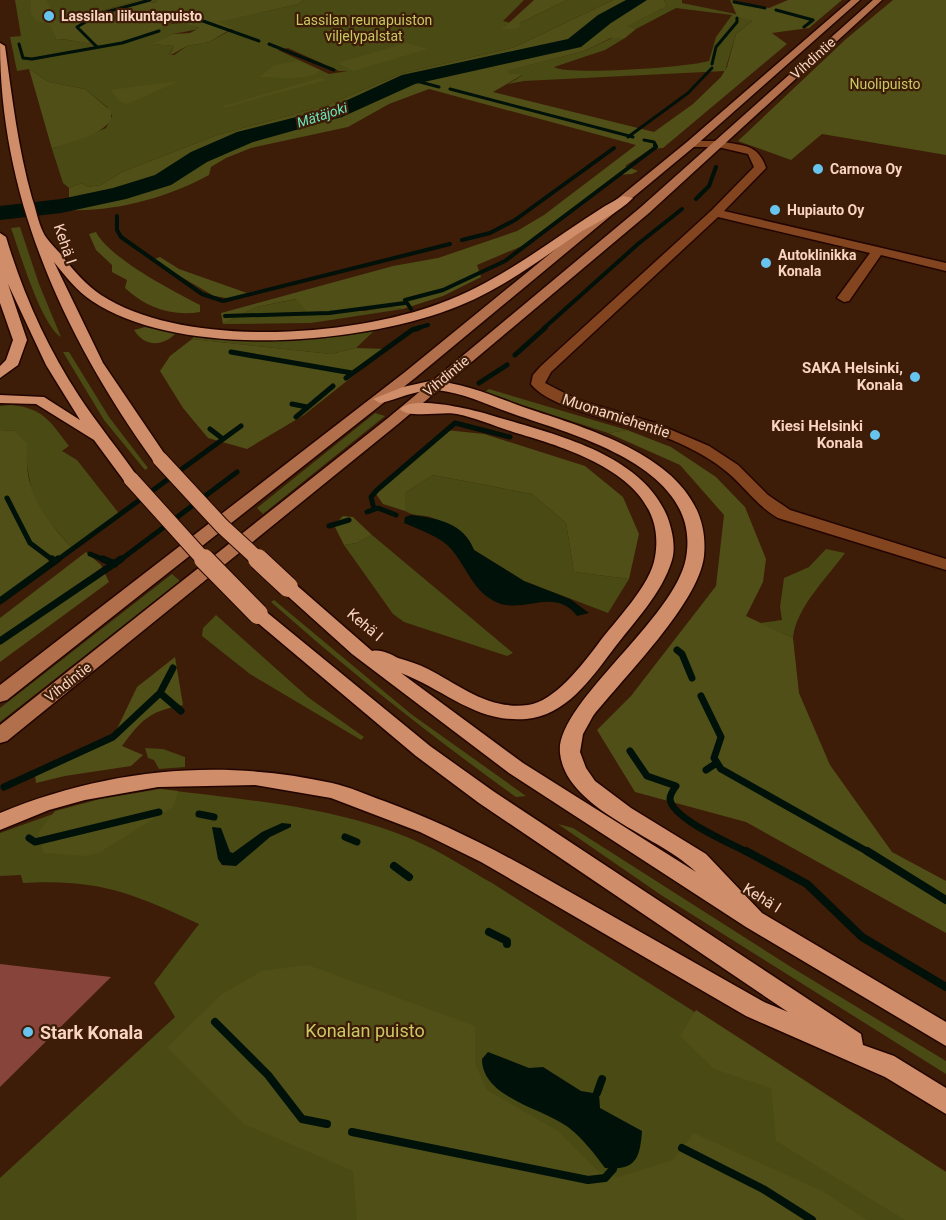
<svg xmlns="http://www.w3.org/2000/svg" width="946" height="1220" font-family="Roboto,sans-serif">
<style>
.green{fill:#4a4a15;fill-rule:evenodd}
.forest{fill:#4f4f17}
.water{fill:#00110a}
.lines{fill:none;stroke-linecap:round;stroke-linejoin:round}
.stream-far4{stroke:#00110a;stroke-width:3}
.stream-far3{stroke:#00110a;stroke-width:4}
.stream-far2{stroke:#00110a;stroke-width:5}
.stream-far1{stroke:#00110a;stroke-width:7}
.stream{stroke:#00110a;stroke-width:8}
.river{fill:#00110a;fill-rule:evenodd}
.building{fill:#87443a}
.street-casing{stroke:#220500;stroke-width:3}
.primary-casing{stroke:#220500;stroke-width:3}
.highway-casing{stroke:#220500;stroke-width:3}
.street{fill:#83451f;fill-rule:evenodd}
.primary{fill:#b1704b;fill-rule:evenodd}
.highway{fill:#d08d69;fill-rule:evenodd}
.highway-bridge-far1-casing{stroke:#220500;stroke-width:17;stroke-linecap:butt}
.highway-bridge-casing{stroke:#220500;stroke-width:22;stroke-linecap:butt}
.highway-bridge-far1{stroke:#d08d69;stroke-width:15}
.highway-bridge{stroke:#d08d69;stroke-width:20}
.poi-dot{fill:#66c4ef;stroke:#3d1c08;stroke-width:2}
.labels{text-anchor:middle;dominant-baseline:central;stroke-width:4.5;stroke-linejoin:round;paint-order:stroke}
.far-poi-label{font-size:14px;font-weight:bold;fill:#f9d4c0;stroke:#3d1c08;text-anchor:start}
.far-park-label{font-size:14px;fill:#c8c964;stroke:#3d1c08}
.far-street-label{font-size:14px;fill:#f9d4c0;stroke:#3d1c08}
.far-water-label{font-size:14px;font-style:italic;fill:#6be5be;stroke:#3d1c08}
.street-label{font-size:15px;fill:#f9d4c0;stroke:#3d1c08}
.poi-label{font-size:15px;font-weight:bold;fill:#f9d4c0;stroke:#3d1c08;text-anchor:end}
.near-park-label{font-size:18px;fill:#c8c964;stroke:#3d1c08}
.near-poi-label{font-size:18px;font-weight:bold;fill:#f9d4c0;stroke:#3d1c08;text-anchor:start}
</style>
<rect width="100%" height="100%" fill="#3d1c08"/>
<path class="green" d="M 15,0 L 157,0 L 155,3 L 140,0 L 51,25 L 56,39 C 72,39 96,46 107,45 C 134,41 176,10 199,29 L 173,34 L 155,44 L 174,46 L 169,55 L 174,55 L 187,46 L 209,42 L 233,29 L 217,22 L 299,4 L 303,0 L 524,0 L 503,21 L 511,23 L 504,26 L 520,23 L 567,0 L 613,0 L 515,47 L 403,73 L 327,105 L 217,135 L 122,172 L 101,185 L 87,187 L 82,183 L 69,188 L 63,183 L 52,149 L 106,128 L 112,116 L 107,107 L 85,89 L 49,82 L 29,69 L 17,71 L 10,37 L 21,36 ZM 288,48 L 339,71 L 348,71 L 329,74 L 278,50 Z
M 664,0 L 682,0 L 682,3 L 736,14 L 752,21 L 736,34 L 725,71 L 524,81 L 508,84 L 523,75 L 511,74 L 506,71 L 584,51 L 612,38 L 625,38 L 605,50 L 554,67 C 569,76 690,67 709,61 L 716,37 L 732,15 L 676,8 L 636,29 L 626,26 L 667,6 Z
M 20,227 L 39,284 L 61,337 C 41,325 20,253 11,228 Z
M 297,299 L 305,311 L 365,311 L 388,307 L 403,309 L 311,323 L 223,324 L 256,307 Z
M 375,330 L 356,348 L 331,354 L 192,339 L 195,335 L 293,339 Z
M 63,352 L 69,352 L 109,417 L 148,468 L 145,470 L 104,420 Z
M 489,389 L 627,430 L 608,433 L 489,394 L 485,392 Z
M 11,405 C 43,408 50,421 69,446 L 62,451 L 77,460 L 121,516 L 72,548 L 40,511 L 32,493 L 26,460 L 15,431 L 0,430 L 0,406 Z
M 375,413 L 385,416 L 263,514 L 257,508 Z
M 433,475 L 532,494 L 566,523 L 574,572 L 629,579 L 608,613 L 524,581 L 474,550 C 470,537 447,523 433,518 C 423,514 414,517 405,511 L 405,493 Z
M 372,535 L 513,653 L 507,656 L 404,622 L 393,614 L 344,545 L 357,543 Z
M 826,549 L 845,553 C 828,577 796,607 793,638 L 760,623 L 782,620 L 780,607 L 784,578 L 809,567 Z
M 172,574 L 180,581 L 0,722 L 0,708 Z
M 274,600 L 411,714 L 526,796 L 516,797 C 431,736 350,672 271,602 Z
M 216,615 L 309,698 L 364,737 L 361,740 L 250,674 L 202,636 L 203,628 Z
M 145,748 L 163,749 L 185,757 L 185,767 L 159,769 L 154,760 L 148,758 Z
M 160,789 C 245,800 336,806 416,841 C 442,852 467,869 492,883 L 946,1172 L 946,1220 L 0,1220 L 0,1178 L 175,1017 L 154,983 L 199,924 C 131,893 100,879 23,883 L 21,875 L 0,876 L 0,833 L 78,805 Z
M 558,824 L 573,828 L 791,967 L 946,1061 L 946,1074 L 661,895 Z"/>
<path class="forest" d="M 31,0 L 46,0 L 56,20 L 61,23 L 140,0 L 155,3 L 157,0 L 303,0 L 299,4 L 219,22 L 233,28 L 209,42 L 187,46 L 169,56 L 174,46 L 153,44 L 173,34 L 190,33 L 199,28 L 177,21 C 155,29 128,45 104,45 C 88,45 73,39 56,39 L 50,25 L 35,20 L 31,14 Z
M 534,0 L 567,0 L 520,23 L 519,28 L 501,30 Z
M 613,0 L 664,0 L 667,6 L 627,26 L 636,29 L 625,38 L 611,38 L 584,51 L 507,71 L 511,74 L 524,74 L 493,92 L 654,132 L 693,104 L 721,77 L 727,67 L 736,34 L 752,21 L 737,16 L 730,0 L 769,8 L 788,0 L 842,0 L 809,28 L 772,33 L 787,44 L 663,148 L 651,149 L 625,166 L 638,171 L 632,174 L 617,175 L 522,246 L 477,265 L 481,277 L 443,296 L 403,309 L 388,307 L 317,316 L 305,311 L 296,299 L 256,307 L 223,324 L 221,313 L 393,266 L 438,258 L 517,231 L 544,215 L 636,145 L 429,89 L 389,104 L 348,127 L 251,148 L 226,158 L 211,167 L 209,175 C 169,197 116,212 69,210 L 69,188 L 82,183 L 87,187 L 101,185 L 122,172 L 217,135 L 327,105 L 403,73 L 515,47 Z
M 893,0 L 946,0 L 946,155 L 822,134 L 791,160 L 738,141 L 846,39 Z
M 406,43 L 428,49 L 353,71 L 338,63 Z
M 298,61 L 320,70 C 310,82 276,77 259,77 L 275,65 Z
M 29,69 L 49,82 L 85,89 L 111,111 L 111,120 C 99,137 71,141 52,149 Z
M 320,78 L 326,80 L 223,108 L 223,106 Z
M 179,81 L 128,104 L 122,103 L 110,90 Z
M 96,232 C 109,258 173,291 200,305 L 200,312 C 172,317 145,307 125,288 L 127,280 L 112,272 L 112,265 L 96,250 L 89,234 Z
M 160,257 L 179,269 L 247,293 L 273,287 L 272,290 L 233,299 L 214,296 L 152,260 Z
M 145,327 L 176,333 C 163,347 144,347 134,330 Z
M 192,339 L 331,354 L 356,348 L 387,349 L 304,415 L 247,449 L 208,438 L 183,408 L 160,371 L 170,356 Z
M 0,430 L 15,431 L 27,444 C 24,493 41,513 72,548 L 0,599 Z
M 446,430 L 484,434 L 585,466 L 623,497 L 639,534 L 629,579 L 574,572 L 566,523 L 532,494 L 433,475 L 405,493 L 405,511 L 383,504 L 376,494 Z
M 627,430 L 671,447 L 716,477 L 745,507 L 766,559 L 763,582 L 746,616 L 793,638 L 799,693 L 830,765 L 892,852 L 946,881 L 946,933 L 746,822 L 635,792 L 597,730 L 631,696 L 716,586 L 724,515 L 680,465 L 608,433 Z
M 343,516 L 353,517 L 372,535 L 357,543 L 344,545 L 334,525 Z
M 86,552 L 101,565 L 109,582 L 0,662 L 0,618 Z
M 175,657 L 183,705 C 150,711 142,719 122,746 L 143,755 L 131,766 L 65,776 L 36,783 L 35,775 L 44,766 L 85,752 L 116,731 L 137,687 Z
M 160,789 L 178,791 L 173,807 L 100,852 L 87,856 L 44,853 L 38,833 L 55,811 L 100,799 Z
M 308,965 L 475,1026 L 475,1063 L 487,1090 L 558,1131 L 599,1172 L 618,1177 L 673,1160 L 694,1133 L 822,1191 L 867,1220 L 357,1220 L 353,1171 L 244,1124 L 167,1047 L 222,994 L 262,971 Z
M 696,1010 L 946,1172 L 946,1220 L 905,1220 L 776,1141 L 771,1088 L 714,1069 L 680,1036 Z"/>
<path class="water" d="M 411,515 C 437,518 464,523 474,550 L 524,581 L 570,599 L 589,613 L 577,616 C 554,586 524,615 496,602 C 473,591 467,568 452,550 C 440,536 420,530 404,523 L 405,517 Z
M 282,823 L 291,824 L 291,827 L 270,837 L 236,866 L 222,865 L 218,859 L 212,827 L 221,828 L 230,852 L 233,853 L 262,832 Z
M 488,1052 L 529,1068 L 543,1067 L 581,1091 L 599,1094 L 600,1108 L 642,1131 C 640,1158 636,1171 605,1168 C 594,1153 583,1139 568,1127 C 543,1108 482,1098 482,1059 Z"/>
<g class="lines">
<path class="stream-far4" d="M 734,2 L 765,8
M 776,10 L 813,20 L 804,27
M 186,21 L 203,21 L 259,41
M 19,44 L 23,58 L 32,59 L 122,43 L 159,31
M 269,44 L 334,70
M 97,47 L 77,27 L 99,14 L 150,0
M 712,64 L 716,47 L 737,22 L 737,18
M 409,79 L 439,87
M 384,87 L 389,89
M 450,89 L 633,137
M 628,137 L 688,93 L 712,68
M 644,140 L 654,142 L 656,146"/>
<path class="stream-far3" d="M 696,199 L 709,186 L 716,167
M 117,216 L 117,230 L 121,237 L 202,294 L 223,301 L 450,244
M 462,240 L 490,233 L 515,220 L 614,148
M 411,309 L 405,300 L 443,290 L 505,261 L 656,147 L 655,145
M 225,316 L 329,313 L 405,303
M 414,329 L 428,325
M 543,329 L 638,244 L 682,209"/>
<path class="stream-far2" d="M 231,352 L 352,373
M 515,355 L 545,328
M 346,378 L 412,330 L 419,328
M 479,383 L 507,365
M 292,404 L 307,407
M 296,417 L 333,386
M 210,429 L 223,439
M 7,498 L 30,543 L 54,561
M 374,509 L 371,497 L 377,490 L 455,423 L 510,437
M 367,512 L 378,508 L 396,515
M 329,526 L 349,520
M 90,554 L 107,561
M 56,561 L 241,426
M 119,561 L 237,472"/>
<path class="stream-far1" d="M 52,559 L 54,561
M 103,559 L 115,564
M 0,601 L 58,559
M 0,641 L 121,559
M 677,650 L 682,654 L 692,678
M 160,693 L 181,711
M 701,696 L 721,737 L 714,758 L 721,769 L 870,853
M 630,751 L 647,776 L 676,786 C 673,790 670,794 670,799 C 672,819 732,844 749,853
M 706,770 L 715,764
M 4,787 L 113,737 L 160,693 L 173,668
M 199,814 L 214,817
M 345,837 L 357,842
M 29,838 L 35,842 L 159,812"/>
<path class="stream" d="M 746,851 L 807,884 L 862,937 L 946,987
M 867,851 L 946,900
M 394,866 L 409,877
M 489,932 L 507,941 L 507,944
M 215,1022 L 268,1075 L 302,1119 L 327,1124
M 597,1093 L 602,1079
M 352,1132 L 588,1180 L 605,1178 L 613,1169
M 682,1148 L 763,1189 L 812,1220"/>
<path class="river" d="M 626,0 L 647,0 L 611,23 L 581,47 L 415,84 L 342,117 L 253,142 L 207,162 L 171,185 L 126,199 L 61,213 L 0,220 L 0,206 L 61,199 L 113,188 L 155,175 L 191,152 L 237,132 L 328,109 L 402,75 L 568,39 L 598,15 Z"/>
</g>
<path class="building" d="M 0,964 L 111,977 L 0,1087 Z"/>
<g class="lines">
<g class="street-casing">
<path id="street" d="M 718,141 C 742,146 758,143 766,168 L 724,211 L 946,263 L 946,271 L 881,255 L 849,301 L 844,302 L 837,298 L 870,253 L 718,217 L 551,372 L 545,383 L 578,400 L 655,423 L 709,446 L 738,465 L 768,495 L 790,510 L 946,559 L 946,570 L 778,518 C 757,506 745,487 727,472 C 713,460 696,451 679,443 C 644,426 552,412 531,384 L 533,375 L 541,366 L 712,210 L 754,167 L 748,154 L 718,147 L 691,147 L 686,144 L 691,141 Z"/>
</g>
<g class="primary-casing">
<path id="primary" d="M 851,0 L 860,0 L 695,146 L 415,378 L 7,700 L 0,702 L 0,685 L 405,372 L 687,142 Z
M 873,0 L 882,0 L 649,213 L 398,424 L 7,741 L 0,743 L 0,725 L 388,418 L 641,207 Z"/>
</g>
<g class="highway-casing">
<path id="highway" d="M 0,43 L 5,46 C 12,97 18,148 32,198 C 36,209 38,222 43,232 C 47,241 57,249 63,257 C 74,271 86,285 101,295 C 184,349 352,337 441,303 C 501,281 551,240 605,206 L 623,196 L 633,198 C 619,213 593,224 576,235 C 536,263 497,292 451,309 C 356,345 180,359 92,301 C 77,291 65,276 54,262 L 103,363 L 168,459 L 160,464 L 154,462 C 65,338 0,199 0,43 Z
M 0,233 L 6,237 C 23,294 47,347 79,396 C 98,425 120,451 139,479 L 137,482 L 125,482 L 94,440 L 36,404 L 0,403 L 0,395 L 44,397 L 80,420 L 46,365 L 8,284 L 27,340 L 18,365 L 0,378 L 0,366 L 6,360 L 13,340 L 0,303 Z
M 430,381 C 464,382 495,397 526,408 C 594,431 713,463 704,556 C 699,603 623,678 593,716 L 583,734 L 580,752 L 586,768 L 595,781 L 631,808 L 706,854 L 762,913 L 946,1022 L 946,1046 L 746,927 L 509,773 L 352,654 L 282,591 L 279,587 L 282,583 L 294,583 L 372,651 C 381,649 390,654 398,658 C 408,661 418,664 428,669 C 461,686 488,710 528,705 C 554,702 583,664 598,644 C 615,621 651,585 655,557 C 669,478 571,449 513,432 C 495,426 476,418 457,414 C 443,411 408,419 400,409 C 412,395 471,409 487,414 C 548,433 640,451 667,516 C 672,529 676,546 672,560 C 662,594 633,623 612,651 C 591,679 565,716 526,719 C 476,723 445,690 401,673 L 523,763 L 696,872 C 660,836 566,810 560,753 C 555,704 675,619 686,558 C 702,470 581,437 519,416 C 492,407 465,393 437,390 C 417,389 399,399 380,403 L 373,399 L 403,387 Z
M 258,608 L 264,610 L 430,746 L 493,791 L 861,1034 L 863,1045 L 894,1056 L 946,1088 L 946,1114 L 885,1077 L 746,1016 L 481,862 L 420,832 L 331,798 L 255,785 L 158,787 L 85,800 L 49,810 L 0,830 L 0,813 C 107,769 219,758 332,783 C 350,787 367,795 384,801 C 447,824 504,854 563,888 C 630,926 697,964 764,1002 L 788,1012 L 479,803 L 416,756 L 252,618 L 249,614 L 252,610 Z"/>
</g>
<use href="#street" class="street"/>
<use href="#primary" class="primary"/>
<use href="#highway" class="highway"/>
<g class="highway-bridge-far1-casing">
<path id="highway-bridge-far1" d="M 160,459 L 222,526 L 260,561
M 131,479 L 205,561"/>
</g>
<g class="highway-bridge-casing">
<path id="highway-bridge" d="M 204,559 L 258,614
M 258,559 L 288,587"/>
</g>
<use href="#highway-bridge-far1" class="highway-bridge-far1"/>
<use href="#highway-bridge" class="highway-bridge"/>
</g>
<g class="poi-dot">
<circle cx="49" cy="16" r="6"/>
<circle cx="818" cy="169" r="6"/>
<circle cx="775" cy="210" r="6"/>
<circle cx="766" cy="263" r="6"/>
<circle cx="915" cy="377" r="6"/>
<circle cx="875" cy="435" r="6"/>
<circle cx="28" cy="1032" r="6"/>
</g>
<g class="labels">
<g class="far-poi-label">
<text x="61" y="16">Lassilan liikuntapuisto</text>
<text x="830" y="169">Carnova Oy</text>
<text x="787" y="210">Hupiauto Oy</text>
<text x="778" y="255">Autoklinikka<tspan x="778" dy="16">Konala</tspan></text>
</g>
<g class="far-park-label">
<text x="364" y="20">Lassilan reunapuiston<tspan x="364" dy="16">viljelypalstat</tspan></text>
<text x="885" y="84">Nuolipuisto</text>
</g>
<g class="far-street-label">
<text transform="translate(813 58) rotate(-42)">Vihdintie</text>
<text transform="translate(446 376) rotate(-40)">Vihdintie</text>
<text transform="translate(68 682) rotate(-38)">Vihdintie</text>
</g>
<g class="far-water-label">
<text transform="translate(322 115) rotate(-18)">Mätäjoki</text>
</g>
<g class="street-label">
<text transform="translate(65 244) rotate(71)">Kehä I</text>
<text transform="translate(616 416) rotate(18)">Muonamiehentie</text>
<text transform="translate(365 625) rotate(40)">Kehä I</text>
<text transform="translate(762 898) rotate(32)">Kehä I</text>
</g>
<g class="poi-label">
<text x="903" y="368">SAKA Helsinki,<tspan x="903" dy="17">Konala</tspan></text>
<text x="863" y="426">Kiesi Helsinki<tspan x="863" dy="17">Konala</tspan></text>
</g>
<g class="near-park-label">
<text x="365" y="1030">Konalan puisto</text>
</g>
<g class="near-poi-label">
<text x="40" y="1032">Stark Konala</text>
</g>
</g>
</svg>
